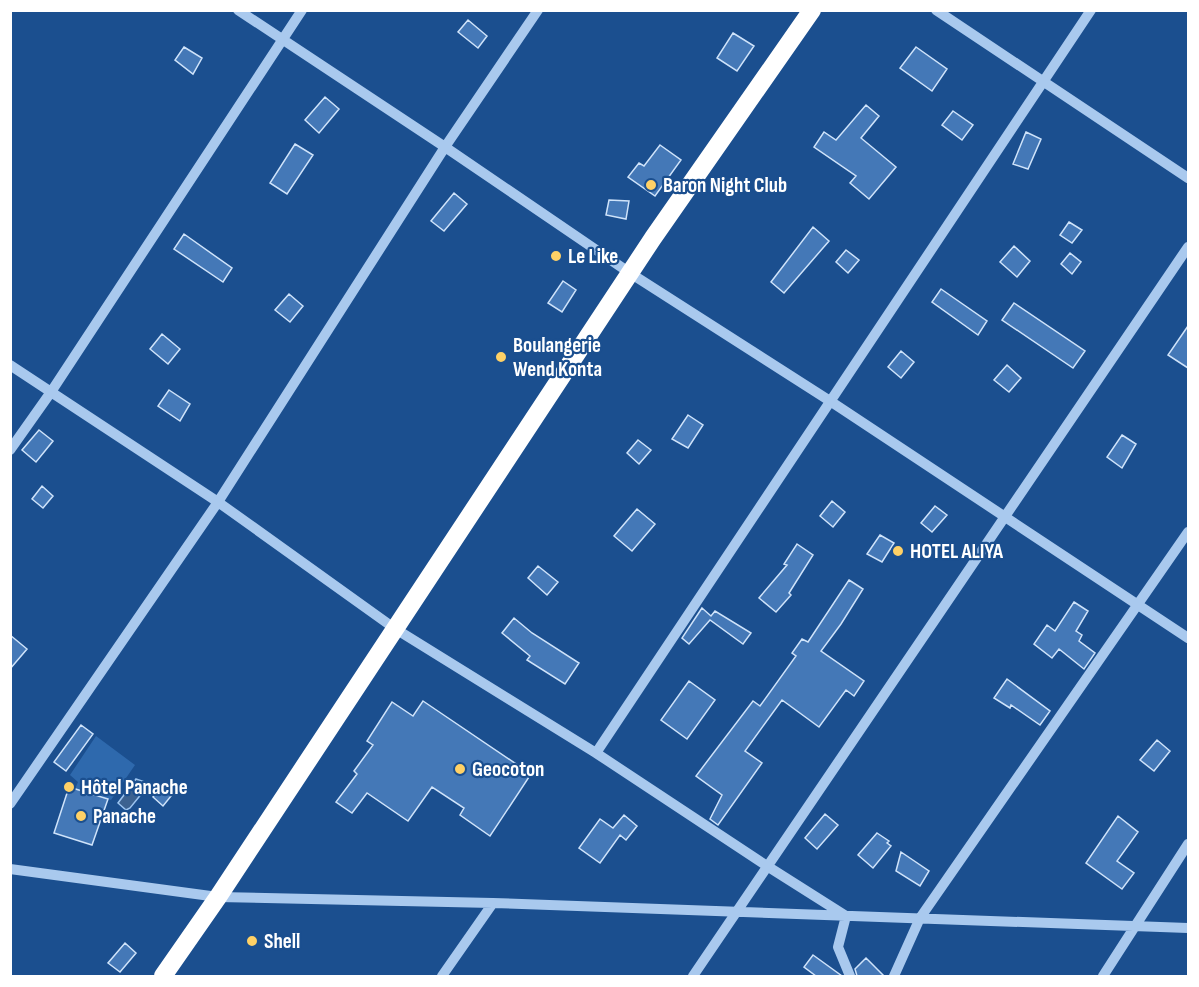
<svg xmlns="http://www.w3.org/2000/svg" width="1199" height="987" font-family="'Sofia Sans Condensed',sans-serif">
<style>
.green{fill:#2e69ad}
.water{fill:#3c6290;stroke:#9cc4f0;stroke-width:1.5}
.building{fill:#4478b7;stroke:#cfe3fa;stroke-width:1.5}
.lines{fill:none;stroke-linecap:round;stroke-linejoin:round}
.minor{stroke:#a9c9ee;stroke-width:10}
.highway{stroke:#fff;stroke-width:18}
.poi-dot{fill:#ffd166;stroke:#1b4f8f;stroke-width:2}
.labels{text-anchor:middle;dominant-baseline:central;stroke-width:4.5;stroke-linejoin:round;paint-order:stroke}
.poi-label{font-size:21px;font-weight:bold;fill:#fff;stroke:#1b4f8f;text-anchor:start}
</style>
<rect width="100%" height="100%" fill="#1b4f8f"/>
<path class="green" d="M 96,736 L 135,765 L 111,800 L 105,798 L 92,788 L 89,793 L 75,789 L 78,782 L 70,775 Z"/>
<path class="water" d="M 136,779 L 145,782 L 147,787 L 130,808 L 126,810 L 118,803 Z"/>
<path class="building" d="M 468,20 L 487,36 L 478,48 L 458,32 Z
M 733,33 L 754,46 L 737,71 L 717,58 Z
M 184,47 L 202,58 L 193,74 L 175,60 Z
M 916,47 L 947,69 L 932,91 L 900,68 Z
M 325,97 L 339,109 L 319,133 L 305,120 Z
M 866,105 L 879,116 L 861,138 L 896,167 L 869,199 L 850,183 L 856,176 L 814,147 L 824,132 L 836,140 Z
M 953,111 L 973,125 L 962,140 L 942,125 Z
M 1026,132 L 1041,139 L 1028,169 L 1013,164 Z
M 295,144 L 313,155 L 287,194 L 270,183 Z
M 660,145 L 681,160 L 655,196 L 628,177 L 639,163 L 644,166 Z
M 454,193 L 467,204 L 444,231 L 431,221 Z
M 609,200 L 629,201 L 626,219 L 606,215 Z
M 1069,222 L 1082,230 L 1072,243 L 1060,235 Z
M 813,227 L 829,241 L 784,293 L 771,282 Z
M 184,234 L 232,268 L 223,282 L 174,249 Z
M 1014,246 L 1030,261 L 1017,277 L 1000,262 Z
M 846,250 L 859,260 L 848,273 L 836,262 Z
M 1070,253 L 1081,262 L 1072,274 L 1061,264 Z
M 563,281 L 576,290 L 562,312 L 548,303 Z
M 941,289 L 987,321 L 978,335 L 932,302 Z
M 289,294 L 303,306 L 290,322 L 275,310 Z
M 1014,303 L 1085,351 L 1073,368 L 1002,320 Z
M 1188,326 L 1188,368 L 1168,355 Z
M 162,334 L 180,349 L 168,364 L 150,349 Z
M 901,351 L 914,362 L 901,378 L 888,367 Z
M 1007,365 L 1021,378 L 1009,392 L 994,380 Z
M 169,390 L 190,404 L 180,421 L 158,406 Z
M 688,415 L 703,425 L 688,448 L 672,439 Z
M 39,430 L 53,441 L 36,462 L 22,450 Z
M 1122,435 L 1136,444 L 1122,468 L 1107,457 Z
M 638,440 L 651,450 L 639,464 L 627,453 Z
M 42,486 L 53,496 L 43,508 L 32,499 Z
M 832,501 L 845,512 L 833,527 L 820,516 Z
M 935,506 L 947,515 L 932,532 L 921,523 Z
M 637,509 L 655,524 L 632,551 L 614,536 Z
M 880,535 L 894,543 L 882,562 L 867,554 Z
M 797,544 L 813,555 L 789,593 L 791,595 L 776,612 L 759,598 L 787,565 L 784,564 Z
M 538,566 L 558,582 L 547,595 L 528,578 Z
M 849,580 L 863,589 L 841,624 L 821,651 L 864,681 L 854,696 L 846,690 L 819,727 L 782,700 L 745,751 L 762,763 L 718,825 L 710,819 L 722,795 L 696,776 L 753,701 L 760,706 L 796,656 L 792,653 L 802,639 L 808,642 Z
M 1074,602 L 1088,611 L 1076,631 L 1082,635 L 1079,641 L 1095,653 L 1084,669 L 1059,649 L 1052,658 L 1034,644 L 1047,625 L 1055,631 Z
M 702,608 L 711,616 L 715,611 L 751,633 L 743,644 L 710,620 L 689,644 L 682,638 Z
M 514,618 L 532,633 L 579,663 L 565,684 L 527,660 L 530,656 L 502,633 Z
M 10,635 L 27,649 L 10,669 Z
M 1007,679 L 1050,711 L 1040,725 L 1011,705 L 1010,708 L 994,698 Z
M 689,681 L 715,700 L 687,739 L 661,720 Z
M 423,701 L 531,774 L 490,836 L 460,815 L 464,808 L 432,787 L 408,821 L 367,793 L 352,813 L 336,802 L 357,774 L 354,771 L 373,745 L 367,741 L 392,702 L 413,716 Z
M 81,725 L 93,734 L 66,771 L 54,762 Z
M 1157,740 L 1170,751 L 1154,771 L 1140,760 Z
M 69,787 L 108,799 L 92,845 L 54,833 Z
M 161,787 L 171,796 L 163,806 L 153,797 Z
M 825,814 L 838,825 L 817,849 L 805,838 Z
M 624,815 L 637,826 L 626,840 L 620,835 L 600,863 L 579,848 L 600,819 L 613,828 Z
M 1118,816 L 1138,832 L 1117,861 L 1134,873 L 1122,889 L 1086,863 Z
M 877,833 L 889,841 L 887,843 L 891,846 L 873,868 L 858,855 Z
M 901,852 L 929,871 L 920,886 L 896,871 Z
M 125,943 L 136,953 L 120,972 L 108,963 Z
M 813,955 L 842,976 L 816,976 L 804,967 Z
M 866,958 L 884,976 L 857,976 L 855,969 Z"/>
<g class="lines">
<path class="minor" d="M 238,10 L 445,147 L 630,273 L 830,401 L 1188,638
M 936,10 L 1188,178
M 10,365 L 218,502 L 394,628 L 596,753 L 767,866 L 846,916 L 838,947 L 850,976
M 10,450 L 51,392 L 302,10
M 596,753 L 1091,10
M 10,804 L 218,502 L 445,147 L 538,10
M 10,869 L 218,897 L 493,903 L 1188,928
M 442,976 L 493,903
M 693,976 L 1188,247
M 894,976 L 920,918 L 1188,532
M 1103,976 L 1188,844"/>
<path class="highway" d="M 163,976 L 218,897 L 653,238 L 812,10"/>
</g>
<g class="poi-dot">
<circle cx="651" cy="185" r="6"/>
<circle cx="556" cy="256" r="6"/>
<circle cx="501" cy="357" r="6"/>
<circle cx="898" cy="551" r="6"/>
<circle cx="460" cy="769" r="6"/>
<circle cx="69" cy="787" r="6"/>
<circle cx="81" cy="816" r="6"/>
<circle cx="252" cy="941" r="6"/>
</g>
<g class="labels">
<g class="poi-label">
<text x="663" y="185">Baron Night Club</text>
<text x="568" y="256">Le Like</text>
<text x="513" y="345">Boulangerie<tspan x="513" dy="24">Wend Konta</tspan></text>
<text x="910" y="551">HOTEL ALIYA</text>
<text x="472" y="769">Geocoton</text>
<text x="81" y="787">Hôtel Panache</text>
<text x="93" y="816">Panache</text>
<text x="264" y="941">Shell</text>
</g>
</g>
<rect width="1199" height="987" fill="none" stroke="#ffffff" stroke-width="24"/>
</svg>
